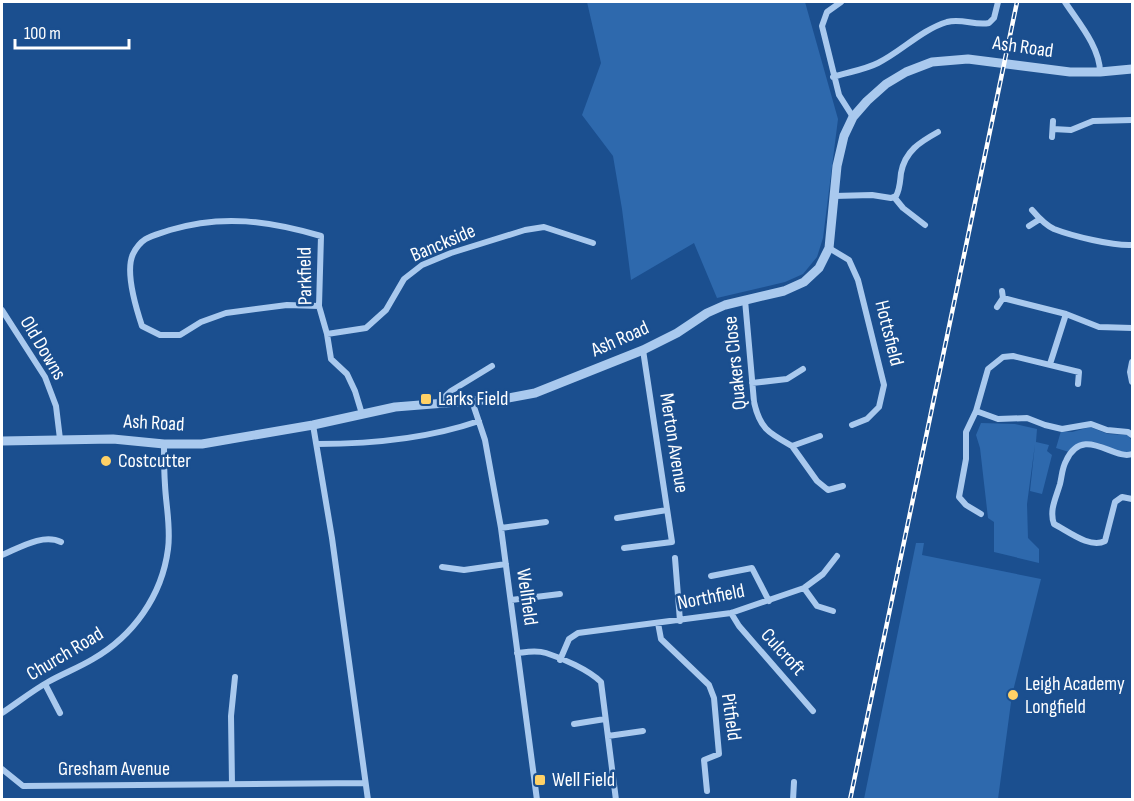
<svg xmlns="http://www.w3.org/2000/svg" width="1134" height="801" font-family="'Sofia Sans Condensed',sans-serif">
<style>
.green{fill:#2e69ad}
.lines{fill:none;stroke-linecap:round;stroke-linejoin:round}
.minor{stroke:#a9c9ee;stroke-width:6}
.tertiary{stroke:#a9c9ee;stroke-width:9}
.rail-casing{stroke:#fff;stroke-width:4.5}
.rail{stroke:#1b4f8f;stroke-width:2;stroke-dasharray:7;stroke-linecap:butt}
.poi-dot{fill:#ffd166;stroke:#1b4f8f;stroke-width:2}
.labels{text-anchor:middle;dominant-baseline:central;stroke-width:5;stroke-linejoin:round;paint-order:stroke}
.street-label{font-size:20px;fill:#fff;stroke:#1b4f8f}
.poi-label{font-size:20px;fill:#fff;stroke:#1b4f8f;text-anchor:start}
</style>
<rect width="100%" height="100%" fill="#1b4f8f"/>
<path class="green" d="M 587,2 L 805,2 L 838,119 L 823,238 L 817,257 L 803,274 L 785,282 L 717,298 L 694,243 L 631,280 L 622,209 L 613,156 L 582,115 L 601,63 Z
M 981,423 L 1015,424 L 1037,429 L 1036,442 L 1049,445 L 1047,451 L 1052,455 L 1042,494 L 1030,491 L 1035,444 L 1027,504 L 1028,538 L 1039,549 L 1039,563 L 994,552 L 994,522 L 988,518 L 980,448 L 976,435 Z
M 1090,427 L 1108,434 L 1128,435 L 1132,441 L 1132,451 C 1116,458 1104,438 1087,443 C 1081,445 1075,449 1069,452 L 1056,448 L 1061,431 L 1072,432 Z
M 916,543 L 924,543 L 922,555 L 1041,579 L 1012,695 L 998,799 L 864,799 Z"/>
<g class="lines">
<path class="minor" d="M 841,2 L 827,12 L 822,26 L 839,95 L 853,117
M 1065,2 C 1078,22 1100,47 1100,72
M 833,77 C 848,72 864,70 878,63 C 902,51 921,30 947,22 C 962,18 975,26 989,23 L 994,18 L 998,2
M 1053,129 L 1071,130 L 1093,121 L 1132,120
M 1052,137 L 1053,121
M 834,196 L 872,195 L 891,198 L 896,196 C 900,189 900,181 901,173 C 905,151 920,142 938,132
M 894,197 L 903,208 L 925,225
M 1032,210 C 1038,217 1045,225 1054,229 C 1072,236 1113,246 1132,245
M 1029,226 L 1040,219
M 829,248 L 849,260 L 858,280 L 884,385 L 879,407 L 867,419 L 852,425
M 1003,298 L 1066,314 L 1099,327 L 1132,328
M 745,300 L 754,402 C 760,429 769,433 792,446 L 820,436
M 319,306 L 287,305 L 226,313 L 201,322 L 180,335 L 160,335 L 142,326 C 136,308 125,271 133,254 C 142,236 153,236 170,230 C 223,214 269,221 321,236 L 319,306 L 327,334 L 331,359 L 347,374 L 355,391 L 362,414
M 997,307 L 1003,298 L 1002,291
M 2,310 L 45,377 L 56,406 L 60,439
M 327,334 L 366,328 L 386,310 L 404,279 L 422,265 L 451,253 L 525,230 L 544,227 L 593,243
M 1132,362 L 1130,372 L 1132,382
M 1050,364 L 1066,314
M 752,383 L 787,379 L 803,369
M 472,401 L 485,440 L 501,528 L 537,800
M 438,403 L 451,391 L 492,366
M 976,411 L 998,419 L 1027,418 L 1045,425 L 1062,429 L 1091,424 L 1107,430 L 1128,432 L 1132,435
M 313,425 L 332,538 L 368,800
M 317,444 C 372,444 427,439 479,421
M 792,446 L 817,481 L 828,490 L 843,486
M 1132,454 C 1114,461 1083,424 1066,461 C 1062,468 1062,476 1060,484 C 1056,498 1049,510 1054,524 C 1068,531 1090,549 1105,541 L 1115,502 L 1122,497 L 1132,499
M 981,514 L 966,505 L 959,497 L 966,459 L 966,432 L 976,411 L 988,369 L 1003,357 L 1013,356 L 1079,372 L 1078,384
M 617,518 L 667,510
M 501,528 L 546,522
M 624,548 L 672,542 L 643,350
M 2,555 C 19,548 43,533 61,542
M 675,558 L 680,621
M 442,567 L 464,570 L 506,564
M 711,576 L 752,568 L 769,601
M 804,588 L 817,606 L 833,611
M 511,600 L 560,594
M 731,613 L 739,626 L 813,711
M 658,623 L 661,639 L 709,685 L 714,698 L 719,754 L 704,760 L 707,791
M 517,653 C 527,652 536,650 546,653 C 562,658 589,670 601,682 L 616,800
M 560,660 L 569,639 L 578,633 L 731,613 L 804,588 L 823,574 L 837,556
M 45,684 L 60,713
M 2,713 C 17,703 32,691 48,682 C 62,674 78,668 93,659 C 133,636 162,596 168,549 C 171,528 166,506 165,485 C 164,471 164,457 164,444
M 574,724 L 605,719
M 608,736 L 643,731
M 2,769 L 23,786 L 365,783
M 232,784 L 231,716 L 235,677
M 793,800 L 794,782"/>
<path class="tertiary" d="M 2,441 L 113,439 L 164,444 L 202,444 L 313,425 L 395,407 L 508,398 L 535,393 L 643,350 L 677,333 L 707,313 L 725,305 L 784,291 L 804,282 L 819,268 L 829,248 L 837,166 L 844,136 L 853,117 L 867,101 L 886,84 L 906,72 L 932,62 L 968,59 L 1070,72 L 1100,72 L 1132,69"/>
<g class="rail-casing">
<path id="rail" d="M 850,800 L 1017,2"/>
</g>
<use href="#rail" class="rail"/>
</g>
<g class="poi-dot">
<rect x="420" y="393" width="12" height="12" rx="3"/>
<circle cx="106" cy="461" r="6"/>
<circle cx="1013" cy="695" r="6"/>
<rect x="534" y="774" width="12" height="12" rx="3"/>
</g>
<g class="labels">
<g class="street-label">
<text transform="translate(1023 47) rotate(8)">Ash Road</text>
<text transform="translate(443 243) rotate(-23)">Banckside</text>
<text transform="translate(305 276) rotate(-91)">Parkfield</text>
<text transform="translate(889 333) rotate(76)">Hottsfield</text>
<text transform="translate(620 339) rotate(-24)">Ash Road</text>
<text transform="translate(43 348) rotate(59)">Old Downs</text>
<text transform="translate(735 363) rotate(-96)">Quakers Close</text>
<text transform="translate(154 423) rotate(3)">Ash Road</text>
<text transform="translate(674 443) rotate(81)">Merton Avenue</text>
<text transform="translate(527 597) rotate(82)">Wellfield</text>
<text transform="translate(711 597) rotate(-11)">Northfield</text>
<text transform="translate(783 652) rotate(48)">Culcroft</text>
<text transform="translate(65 654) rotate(-31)">Church Road</text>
<text transform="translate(731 717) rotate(82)">Pitfield</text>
<text x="114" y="769">Gresham Avenue</text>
</g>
<g class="poi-label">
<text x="438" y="399">Larks Field</text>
<text x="118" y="461">Costcutter</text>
<text x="1025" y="684">Leigh Academy<tspan x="1025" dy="23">Longfield</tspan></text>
<text x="552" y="780">Well Field</text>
</g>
</g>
<rect width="1134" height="801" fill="none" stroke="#ffffff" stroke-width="6"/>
<path d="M15 39v9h114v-9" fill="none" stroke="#ffffff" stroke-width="3"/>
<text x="24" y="39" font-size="18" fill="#ffffff" stroke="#1b4f8f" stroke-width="4.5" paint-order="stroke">100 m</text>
</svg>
